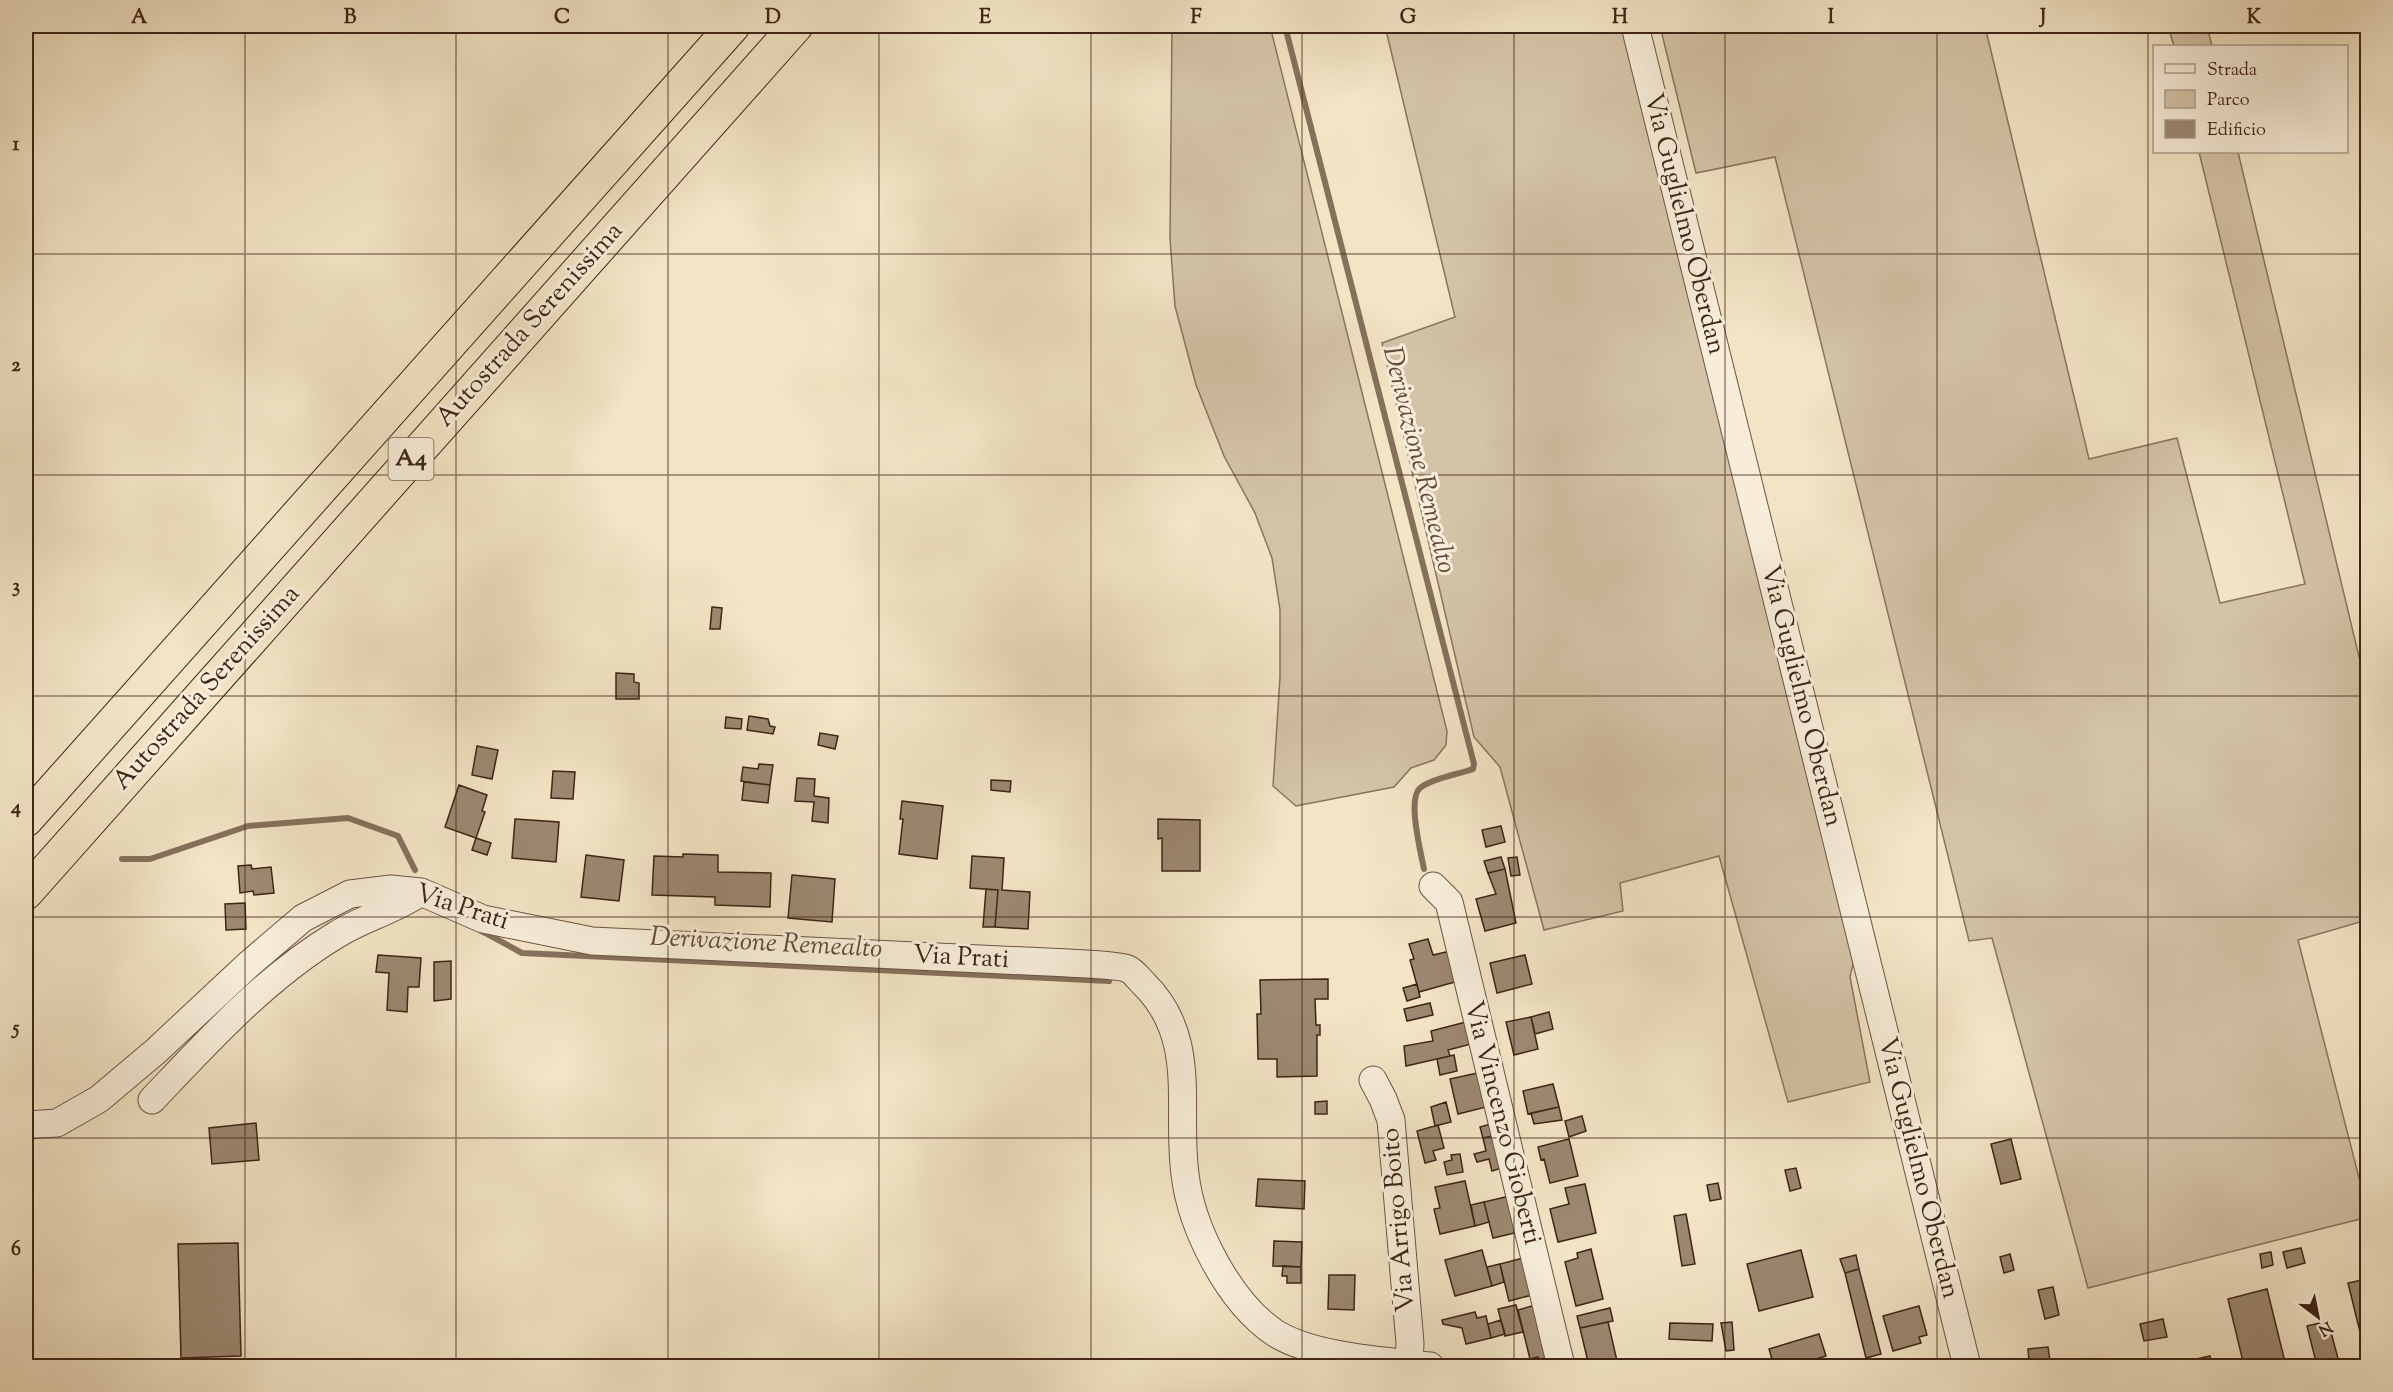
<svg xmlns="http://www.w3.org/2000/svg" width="2393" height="1392" font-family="'Sorts Mill Goudy',serif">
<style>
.green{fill:#d4c3a7;stroke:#8a745e;stroke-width:1.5}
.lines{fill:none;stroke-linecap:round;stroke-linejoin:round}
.stream{stroke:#86705c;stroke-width:6}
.building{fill:#9c8871;stroke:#3f2416;stroke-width:1.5}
.minor-casing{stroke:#6c5442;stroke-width:29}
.highway-casing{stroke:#3f2416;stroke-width:35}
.minor{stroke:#f7edd9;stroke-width:27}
.highway{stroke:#f2e4c5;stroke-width:33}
.grid{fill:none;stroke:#3f2416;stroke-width:1.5;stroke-opacity:0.55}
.labels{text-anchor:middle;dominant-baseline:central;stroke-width:6;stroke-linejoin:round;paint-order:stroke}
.shield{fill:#f7edd9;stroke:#766050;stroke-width:1.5}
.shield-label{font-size:24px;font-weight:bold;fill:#3f2416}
.street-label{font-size:26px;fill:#3f2416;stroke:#f7edd9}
.water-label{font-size:27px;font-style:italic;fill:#624a39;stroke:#f7edd9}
.neatline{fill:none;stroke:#3f2416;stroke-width:2}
.grid-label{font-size:20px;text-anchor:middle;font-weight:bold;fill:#3f2416}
</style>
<rect width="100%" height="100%" fill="#f2e4c5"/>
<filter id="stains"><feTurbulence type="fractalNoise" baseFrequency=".00333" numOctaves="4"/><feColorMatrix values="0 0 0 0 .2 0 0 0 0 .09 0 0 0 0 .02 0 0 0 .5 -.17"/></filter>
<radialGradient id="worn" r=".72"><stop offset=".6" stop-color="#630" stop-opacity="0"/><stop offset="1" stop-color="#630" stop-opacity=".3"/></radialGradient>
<path class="green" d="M 1172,26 L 1270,26 L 1447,731 L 1446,745 L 1434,760 L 1411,768 L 1394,787 L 1296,806 L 1273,786 L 1280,677 L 1280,610 L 1272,558 L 1255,513 L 1224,456 L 1196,385 L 1175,306 L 1170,239 Z
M 1385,26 L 1627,26 L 1856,951 L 1850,977 L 1870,1082 L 1788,1102 L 1719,856 L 1620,883 L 1623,911 L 1544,930 L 1500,767 L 1474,737 L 1382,343 L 1455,317 Z
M 1660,26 L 1985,26 L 2089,459 L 2177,438 L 2220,603 L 2305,584 L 2199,152 L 2238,152 L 2367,690 L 2367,920 L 2298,940 L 2367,1209 L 2360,1219 L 2088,1288 L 1992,938 L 1969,941 L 1775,157 L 1696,173 Z
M 2168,26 L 2207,26 L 2212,46 L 2174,46 Z"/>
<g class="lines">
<path class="stream" d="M 1285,26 L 1474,764 L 1473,769 C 1459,774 1431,779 1420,788 C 1407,799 1421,853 1424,869
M 122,859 L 150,859 L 248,826 L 348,818 L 398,836 L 415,870
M 478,929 L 522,953 L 1109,981"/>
</g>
<path class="building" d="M 712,607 L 722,608 L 720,629 L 710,629 Z
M 616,673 L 634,674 L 634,682 L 639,683 L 639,699 L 616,699 Z
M 749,716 L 768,719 L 770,726 L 775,727 L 773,734 L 747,730 Z
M 726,717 L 742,719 L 741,729 L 725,728 Z
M 820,733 L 838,736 L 835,749 L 818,745 Z
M 477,746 L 498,750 L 492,779 L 472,775 Z
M 759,764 L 773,765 L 770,785 L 741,781 L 743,767 L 758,769 Z
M 553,771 L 575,772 L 573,799 L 551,798 Z
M 797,778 L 815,779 L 814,796 L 829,798 L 828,823 L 812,821 L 814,802 L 795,801 Z
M 991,780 L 1011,781 L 1010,792 L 991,790 Z
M 744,782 L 770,785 L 768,803 L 742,800 Z
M 459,785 L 487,795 L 482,811 L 485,812 L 476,838 L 445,827 Z
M 902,801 L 943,806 L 937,859 L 899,854 L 903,819 L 900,819 Z
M 515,819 L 559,822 L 556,862 L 512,858 Z
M 1158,819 L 1200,820 L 1200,871 L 1162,871 L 1162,838 L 1158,839 Z
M 1501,826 L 1505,842 L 1486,847 L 1482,830 Z
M 476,838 L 491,843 L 487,855 L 472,850 Z
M 683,854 L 718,855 L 718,872 L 771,873 L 770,907 L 715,905 L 715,897 L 652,895 L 654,856 L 683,857 Z
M 586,855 L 624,860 L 619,901 L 581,897 Z
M 972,856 L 1004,858 L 1002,890 L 1030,892 L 1028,929 L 995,927 L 998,890 L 970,888 Z
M 1501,857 L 1505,869 L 1488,873 L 1484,861 Z
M 1517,857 L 1520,875 L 1511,876 L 1508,858 Z
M 251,865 L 252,869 L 271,867 L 274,893 L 254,895 L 253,891 L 240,893 L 238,866 Z
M 1505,869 L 1516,923 L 1485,931 L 1476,899 L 1496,894 L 1488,873 Z
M 792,875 L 835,879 L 832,922 L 788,918 Z
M 986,889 L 998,890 L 995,927 L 983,927 Z
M 245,903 L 246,929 L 226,930 L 225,904 Z
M 1428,939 L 1433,955 L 1455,950 L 1462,980 L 1419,992 L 1410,960 L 1414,959 L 1409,944 Z
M 378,955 L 421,958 L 419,987 L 408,987 L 407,1012 L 387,1010 L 389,973 L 376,972 Z
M 1525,955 L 1532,984 L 1497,993 L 1490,963 Z
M 451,961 L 451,999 L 434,1001 L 434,962 Z
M 1328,979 L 1328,999 L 1315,999 L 1316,1025 L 1320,1025 L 1320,1035 L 1317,1035 L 1317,1076 L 1277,1077 L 1277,1059 L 1258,1059 L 1257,1014 L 1261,1014 L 1260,980 Z
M 1417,984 L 1420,997 L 1407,1001 L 1403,988 Z
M 1430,1003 L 1433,1015 L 1407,1021 L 1404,1009 Z
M 1549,1012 L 1553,1029 L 1535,1034 L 1531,1017 Z
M 1531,1017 L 1538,1049 L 1514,1055 L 1506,1022 Z
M 1470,1021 L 1475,1043 L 1448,1050 L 1450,1056 L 1406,1066 L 1404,1046 L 1433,1041 L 1431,1031 Z
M 1454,1055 L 1457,1071 L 1440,1075 L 1437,1059 Z
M 1482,1072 L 1486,1107 L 1458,1114 L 1450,1079 Z
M 1553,1084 L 1559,1107 L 1528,1114 L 1523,1091 Z
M 1327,1101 L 1327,1114 L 1315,1114 L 1315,1102 Z
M 1446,1102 L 1451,1122 L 1435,1126 L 1431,1107 Z
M 1559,1107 L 1562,1120 L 1534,1124 L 1531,1113 Z
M 1582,1116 L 1586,1131 L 1569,1137 L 1565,1121 Z
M 256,1123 L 259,1160 L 212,1164 L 209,1128 Z
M 1494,1123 L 1497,1135 L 1483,1138 L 1480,1127 Z
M 1438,1125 L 1444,1148 L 1433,1151 L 1436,1160 L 1425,1163 L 1417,1131 Z
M 1497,1135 L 1505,1167 L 1492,1171 L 1489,1159 L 1477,1162 L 1474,1154 L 1486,1151 L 1483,1138 Z
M 1569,1139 L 1578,1176 L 1550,1183 L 1544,1159 L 1541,1160 L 1538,1147 Z
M 2011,1139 L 2021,1179 L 2001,1184 L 1991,1144 Z
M 1460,1154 L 1463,1172 L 1447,1175 L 1444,1162 L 1452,1160 L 1451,1155 Z
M 1796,1168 L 1801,1188 L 1790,1191 L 1785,1170 Z
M 1258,1179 L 1305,1181 L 1304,1209 L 1256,1206 Z
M 1465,1181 L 1475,1226 L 1440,1234 L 1434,1209 L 1440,1208 L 1435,1187 Z
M 1718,1183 L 1721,1199 L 1710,1201 L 1707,1185 Z
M 1585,1184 L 1596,1233 L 1558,1242 L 1550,1209 L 1569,1204 L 1565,1188 Z
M 1514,1195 L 1519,1232 L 1493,1238 L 1484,1202 Z
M 1484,1202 L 1489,1222 L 1475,1226 L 1471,1205 Z
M 1686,1214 L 1695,1264 L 1682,1266 L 1674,1216 Z
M 1274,1241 L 1302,1242 L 1301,1267 L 1273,1266 Z
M 238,1243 L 241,1356 L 181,1358 L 178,1244 Z
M 2301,1248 L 2305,1263 L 2287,1268 L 2283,1252 Z
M 1591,1249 L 1603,1299 L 1576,1306 L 1565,1262 L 1578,1258 L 1577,1253 Z
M 1482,1250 L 1492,1286 L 1455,1296 L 1445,1260 Z
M 1801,1250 L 1813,1297 L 1759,1311 L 1747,1264 Z
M 2271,1252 L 2273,1265 L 2262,1268 L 2260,1254 Z
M 2010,1254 L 2014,1270 L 2004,1273 L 2000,1257 Z
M 1856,1255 L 1859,1269 L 1845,1273 L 1840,1259 Z
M 1527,1257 L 1536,1294 L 1509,1301 L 1500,1264 Z
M 1500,1264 L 1504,1282 L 1492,1286 L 1487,1267 Z
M 1283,1266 L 1301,1267 L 1301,1283 L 1287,1283 L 1287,1276 L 1282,1276 Z
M 1859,1269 L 1881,1354 L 1866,1358 L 1845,1273 Z
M 1329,1275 L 1355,1275 L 1354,1310 L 1328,1309 Z
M 2367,1279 L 2368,1334 L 2361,1336 L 2348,1283 Z
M 2053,1287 L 2059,1315 L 2045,1319 L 2038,1290 Z
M 2267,1289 L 2286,1366 L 2244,1366 L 2228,1299 Z
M 1539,1304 L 1552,1356 L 1538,1360 L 1538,1357 L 1530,1359 L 1518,1310 Z
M 1516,1305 L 1523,1332 L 1505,1336 L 1498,1309 Z
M 1919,1306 L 1927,1335 L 1919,1337 L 1921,1343 L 1893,1351 L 1883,1316 Z
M 1610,1308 L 1613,1321 L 1580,1328 L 1577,1316 Z
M 1475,1312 L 1477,1318 L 1486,1316 L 1491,1338 L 1466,1344 L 1462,1328 L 1443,1324 L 1442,1320 Z
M 2163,1319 L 2167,1337 L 2144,1341 L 2140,1324 Z
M 1501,1320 L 1505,1334 L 1491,1338 L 1488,1324 Z
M 2328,1321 L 2340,1366 L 2317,1366 L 2307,1326 Z
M 1608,1322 L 1618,1365 L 1606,1366 L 1605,1362 L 1589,1366 L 1580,1328 Z
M 1732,1322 L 1734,1350 L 1726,1351 L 1721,1323 Z
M 1670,1323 L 1713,1324 L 1712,1341 L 1669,1339 Z
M 1819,1334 L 1826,1356 L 1794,1366 L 1774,1366 L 1769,1349 Z
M 2048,1347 L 2050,1361 L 2057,1360 L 2058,1366 L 2000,1366 L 2029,1362 L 2028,1349 Z
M 2210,1356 L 2212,1366 L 2165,1366 L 2165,1363 L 2179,1360 L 2179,1363 Z"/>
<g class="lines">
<g class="minor-casing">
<path id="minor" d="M 1635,26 L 1967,1366
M 1433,886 L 1449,902 L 1561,1366
M 1373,1080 L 1383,1099 L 1391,1120 L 1410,1343 L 1409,1364
M 152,1100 C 208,1041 265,978 336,935 C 363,918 393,911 421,892
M 26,1125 L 57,1123 L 99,1099 L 156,1051 L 248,965 L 303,918 L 350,894 L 391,889 L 421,892 L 483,919 L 592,941 L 1069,963 C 1080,964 1120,965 1128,969 C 1133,971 1140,980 1144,984 C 1199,1038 1176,1108 1185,1174 C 1191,1228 1229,1302 1275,1333 C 1313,1357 1385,1361 1430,1366"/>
</g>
<g class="highway-casing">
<path id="highway" d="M 26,820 L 733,26
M 26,893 L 796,26"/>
</g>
<use href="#minor" class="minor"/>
<use href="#highway" class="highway"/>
</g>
<path class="grid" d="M 245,26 L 245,1366M 456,26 L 456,1366M 668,26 L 668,1366M 879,26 L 879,1366M 1091,26 L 1091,1366M 1302,26 L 1302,1366M 1514,26 L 1514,1366M 1725,26 L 1725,1366M 1937,26 L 1937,1366M 2148,26 L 2148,1366M 26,254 L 2368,254M 26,475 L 2368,475M 26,696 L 2368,696M 26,917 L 2368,917M 26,1138 L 2368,1138"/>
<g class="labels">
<rect class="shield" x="388.5" y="438" width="45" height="42" rx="4.5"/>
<g class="shield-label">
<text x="411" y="459">A4</text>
</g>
<g class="street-label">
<text transform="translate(1684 224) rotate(76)">Via Guglielmo Oberdan</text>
<text transform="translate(530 325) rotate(-48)">Autostrada Serenissima</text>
<text transform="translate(207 688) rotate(-48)">Autostrada Serenissima</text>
<text transform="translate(1801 696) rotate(76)">Via Guglielmo Oberdan</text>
<text transform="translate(462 908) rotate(18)">Via Prati</text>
<text transform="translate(961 958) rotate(3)">Via Prati</text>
<text transform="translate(1502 1123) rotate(76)">Via Vincenzo Gioberti</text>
<text transform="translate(1918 1168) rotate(76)">Via Guglielmo Oberdan</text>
<text transform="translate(1399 1220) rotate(-95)">Via Arrigo Boito</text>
</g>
<g class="water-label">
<text transform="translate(1418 460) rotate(76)">Derivazione Remealto</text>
<text transform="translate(766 944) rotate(3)">Derivazione Remealto</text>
</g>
</g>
<rect width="2393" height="1392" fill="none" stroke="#f2e4c5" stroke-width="66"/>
<rect x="2153" y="45" width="195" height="108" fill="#f7edd9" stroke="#ad9d8b" stroke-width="1.5"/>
<rect x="2165" y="64" width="30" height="9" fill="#f7edd9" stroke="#ad9d8b" stroke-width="1.5"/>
<text x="2207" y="75" font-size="18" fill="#3f2416">Strada</text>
<rect x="2165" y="90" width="30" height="18" fill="#d4c3a7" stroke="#ad9d8b" stroke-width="1.5"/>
<text x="2207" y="105" font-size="18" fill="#3f2416">Parco</text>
<rect x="2165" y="120" width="30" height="18" fill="#9c8871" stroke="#ad9d8b" stroke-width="1.5"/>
<text x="2207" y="135" font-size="18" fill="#3f2416">Edificio</text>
<g transform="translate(2318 1317) rotate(148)" stroke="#f7edd9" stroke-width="4.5" paint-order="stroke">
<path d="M0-4.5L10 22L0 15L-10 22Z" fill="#3f2416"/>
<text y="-9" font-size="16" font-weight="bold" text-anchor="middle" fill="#3f2416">N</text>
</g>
<rect x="33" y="33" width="2327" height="1326" class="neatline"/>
<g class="grid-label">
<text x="139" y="23">A</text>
<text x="350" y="23">B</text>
<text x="562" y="23">C</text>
<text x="773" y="23">D</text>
<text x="985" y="23">E</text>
<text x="1196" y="23">F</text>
<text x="1408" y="23">G</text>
<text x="1620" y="23">H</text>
<text x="1831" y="23">I</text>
<text x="2043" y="23">J</text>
<text x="2254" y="23">K</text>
<text x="16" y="150">1</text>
<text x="16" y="371">2</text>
<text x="16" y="592">3</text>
<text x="16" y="813">4</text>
<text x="16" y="1034">5</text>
<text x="16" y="1255">6</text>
</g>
<rect width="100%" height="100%" filter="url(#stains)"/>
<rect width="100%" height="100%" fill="url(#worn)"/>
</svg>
